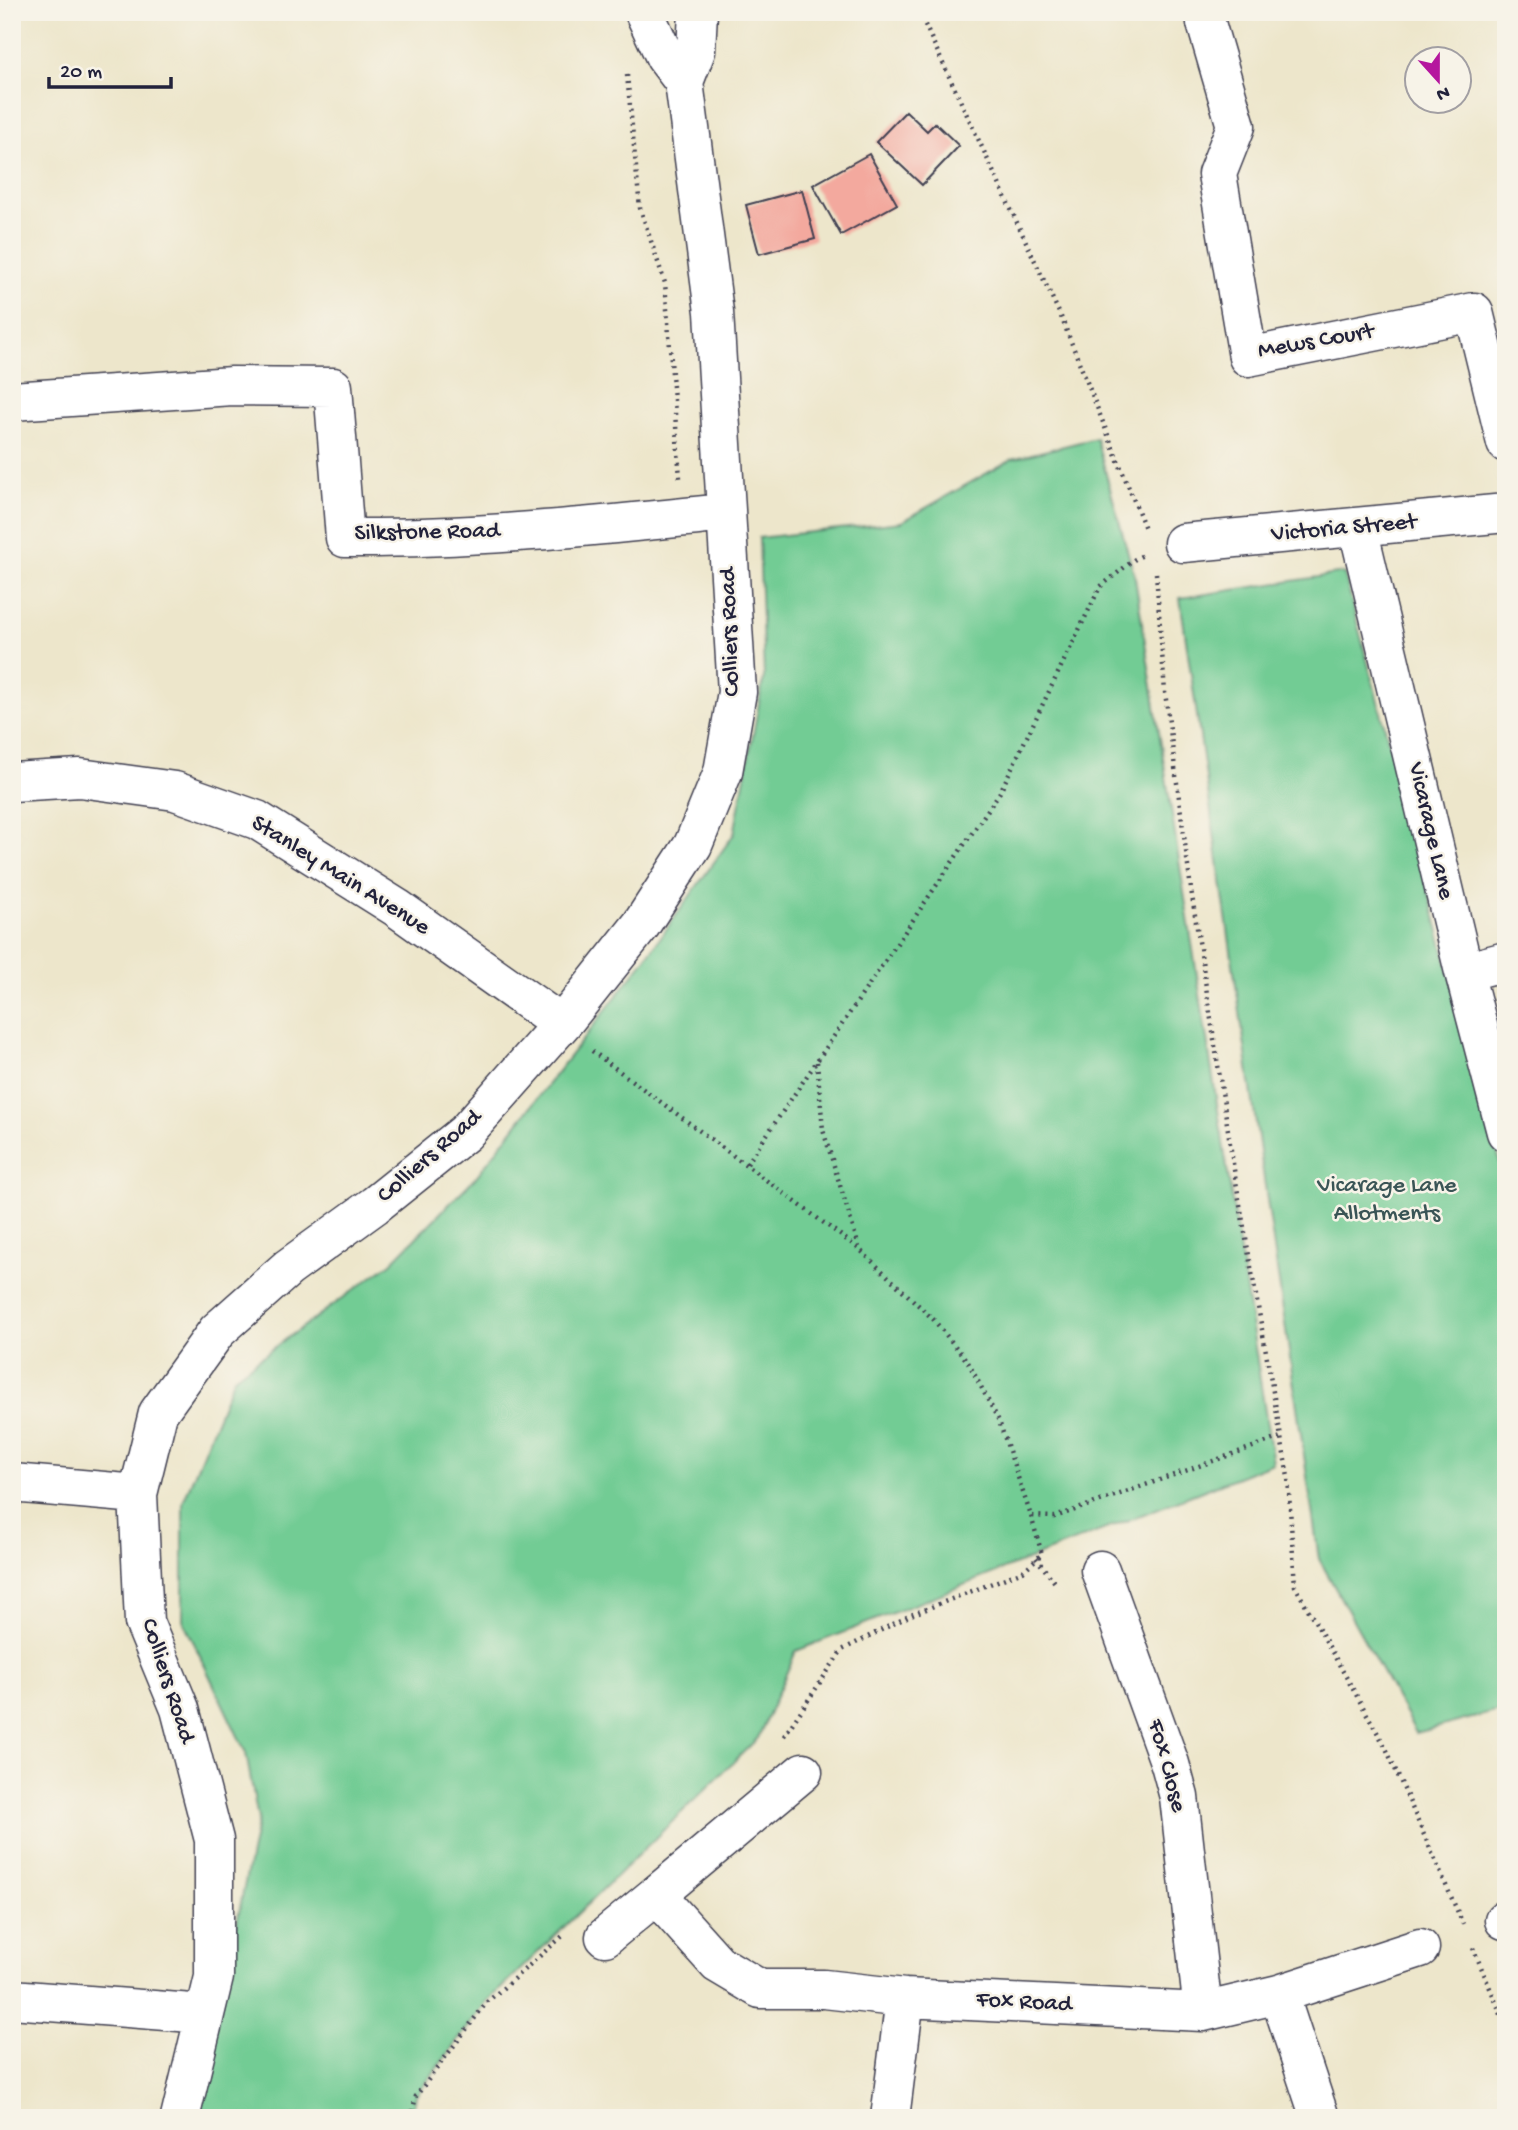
<svg xmlns="http://www.w3.org/2000/svg" width="1518" height="2130" font-family="'Gochi Hand',sans-serif">
<style>
.green{fill:#72cc94;stroke:#4a7768;stroke-width:2}
.building{fill:#f3a99e}
.lines{fill:none;stroke-linecap:round;stroke-linejoin:round}
.minor-casing{stroke:#403f51;stroke-width:41}
.path{stroke:#403f51;stroke-width:4.5;stroke-dasharray:2 5;stroke-linecap:butt}
.minor{stroke:#fff;stroke-width:38}
.labels{text-anchor:middle;dominant-baseline:central;stroke-width:5;stroke-linejoin:round;paint-order:stroke}
.street-label{font-size:24px;fill:#22223b;stroke:#f7f3e8}
.park-label{font-size:24px;fill:#3a5556;stroke:#f7f3e8}
</style>
<rect width="100%" height="100%" fill="#f7f3e8"/>
<filter id="ink" filterUnits="userSpaceOnUse"><feTurbulence type="fractalNoise" baseFrequency=".0143" numOctaves="2"/><feDisplacementMap in="SourceGraphic" scale="14" xChannelSelector="R" yChannelSelector="G"/><feConvolveMatrix kernelMatrix="1 2 1 2 8 2 1 2 1" color-interpolation-filters="sRGB"/></filter>
<filter id="wash" filterUnits="userSpaceOnUse"><feTurbulence type="fractalNoise" baseFrequency=".00686" numOctaves="4" result="noise"/><feDisplacementMap in="SourceGraphic" scale="28" xChannelSelector="R" yChannelSelector="G"/><feGaussianBlur stdDeviation="1.57" result="paint"/><feColorMatrix in="noise" values="0 0 0 0 0 0 0 0 0 0 0 0 0 0 0 0 0 1.4 0 .05"/><feComposite in="paint" operator="in"/></filter>
<g filter="url(#wash)">
<rect width="100%" height="100%" fill="#ede6cb"/>
<path class="green" d="M 1096,438 L 1135,578 L 1273,1463 L 796,1651 L 758,1738 L 487,2002 L 416,2096 L 411,2118 L 197,2118 L 258,1819 L 246,1753 L 183,1620 L 183,1502 L 234,1377 L 391,1263 L 475,1178 L 643,962 L 734,834 L 764,677 L 759,538 L 901,522 L 1012,459 Z
M 1344,573 L 1506,1185 L 1506,1709 L 1416,1733 L 1319,1559 L 1180,598 Z"/>
<g id="blocks">
<path class="building" d="M 906,111 L 927,131 L 935,123 L 959,146 L 922,185 L 876,142 Z
M 869,154 L 897,204 L 841,235 L 813,185 Z
M 802,190 L 815,239 L 759,254 L 746,205 Z"/>
</g>
</g>
<g filter="url(#ink)">
<use href="#blocks" fill-opacity="0" stroke="#403f51" stroke-width="2"/>
<g class="lines">
<g class="minor-casing">
<path id="minor" d="M 644,12 L 665,57 L 684,82
M 1205,12 L 1206,23 L 1236,126 L 1217,174 L 1248,357 L 1474,312 L 1506,443
M 12,401 L 232,386 L 333,387 L 345,538 C 472,539 599,526 726,513
M 1358,528 L 1464,972 L 1506,1132
M 1183,543 L 1506,513
M 12,782 L 80,778 L 175,791 L 257,820 L 397,908 L 561,1024
M 1464,972 L 1506,961
M 12,1483 L 138,1494
M 1100,1570 L 1170,1764 L 1179,1797 L 1203,2012
M 656,1895 L 803,1772
M 1504,1920 L 1506,1919
M 605,1937 L 656,1895 L 718,1964 L 760,1989 L 824,1989 L 905,1998 L 1203,2012 L 1279,1994 L 1420,1948
M 1279,1994 L 1320,2118
M 12,1999 L 205,2014
M 180,2118 L 214,1977 L 214,1840 L 180,1709 L 144,1622 L 138,1494 L 158,1413 L 217,1331 L 288,1268 L 375,1205 L 465,1133 L 567,1018 L 641,925 L 693,845 L 723,772 L 737,692 L 714,312 L 684,82 L 696,51 L 698,12
M 890,2118 L 905,1998"/>
</g>
<path class="path" d="M 919,12 L 1062,319 L 1146,531
M 627,75 L 640,208 L 665,283 L 680,478
M 1156,573 L 1165,692 L 1191,889 L 1235,1176 L 1288,1477 L 1295,1586 L 1386,1748 L 1463,1924
M 592,1051 L 859,1249 L 933,1319 L 968,1362 L 999,1421 L 1031,1516 L 1055,1517 L 1281,1437
M 817,1062 L 823,1130 L 859,1247
M 747,1164 L 1000,792 L 1100,587 L 1135,559 L 1145,554
M 1036,1558 L 1056,1584
M 784,1736 L 842,1650 L 911,1615 L 1023,1571 L 1042,1554 L 1031,1516
M 1473,1948 L 1506,2026
M 411,2118 L 416,2096 L 487,2002 L 565,1934"/>
<use href="#minor" class="minor"/>
</g>
</g>
<g class="labels">
<g class="street-label">
<text transform="translate(1316 342) rotate(-10)">Mews Court</text>
<text transform="translate(1344 529) rotate(-5)">Victoria Street</text>
<text transform="translate(427 533) rotate(-1)">Silkstone Road</text>
<text transform="translate(731 632) rotate(-92)">Colliers Road</text>
<text transform="translate(1430 831) rotate(77)">Vicarage Lane</text>
<text transform="translate(340 876) rotate(32)">Stanley Main Avenue</text>
<text transform="translate(430 1157) rotate(-41)">Colliers Road</text>
<text transform="translate(167 1681) rotate(72)">Colliers Road</text>
<text transform="translate(1166 1766) rotate(75)">Fox Close</text>
<text transform="translate(1024 2003) rotate(3)">Fox Road</text>
</g>
<g class="park-label">
<text x="1387" y="1186">Vicarage Lane<tspan x="1387" dy="28">Allotments</tspan></text>
</g>
</g>
<rect width="1518" height="2130" fill="none" stroke="#f7f3e8" stroke-width="42"/>
<g transform="translate(1438 80) rotate(159)"><circle r="33" fill="#f7f3e8" stroke="#a29fa3" stroke-width="2"/>
<path d="M0-5L12 26L0 18L-12 26Z" fill="#b5179e"/>
<text y="-10" font-size="19" font-weight="bold" text-anchor="middle" fill="#22223b">N</text>
</g>
<path d="M49 77v10h122v-10" fill="none" stroke="#22223b" stroke-width="3.5"/>
<text x="60" y="77" font-size="21" fill="#22223b" stroke="#f7f3e8" stroke-width="5" paint-order="stroke">20 m</text>
</svg>
